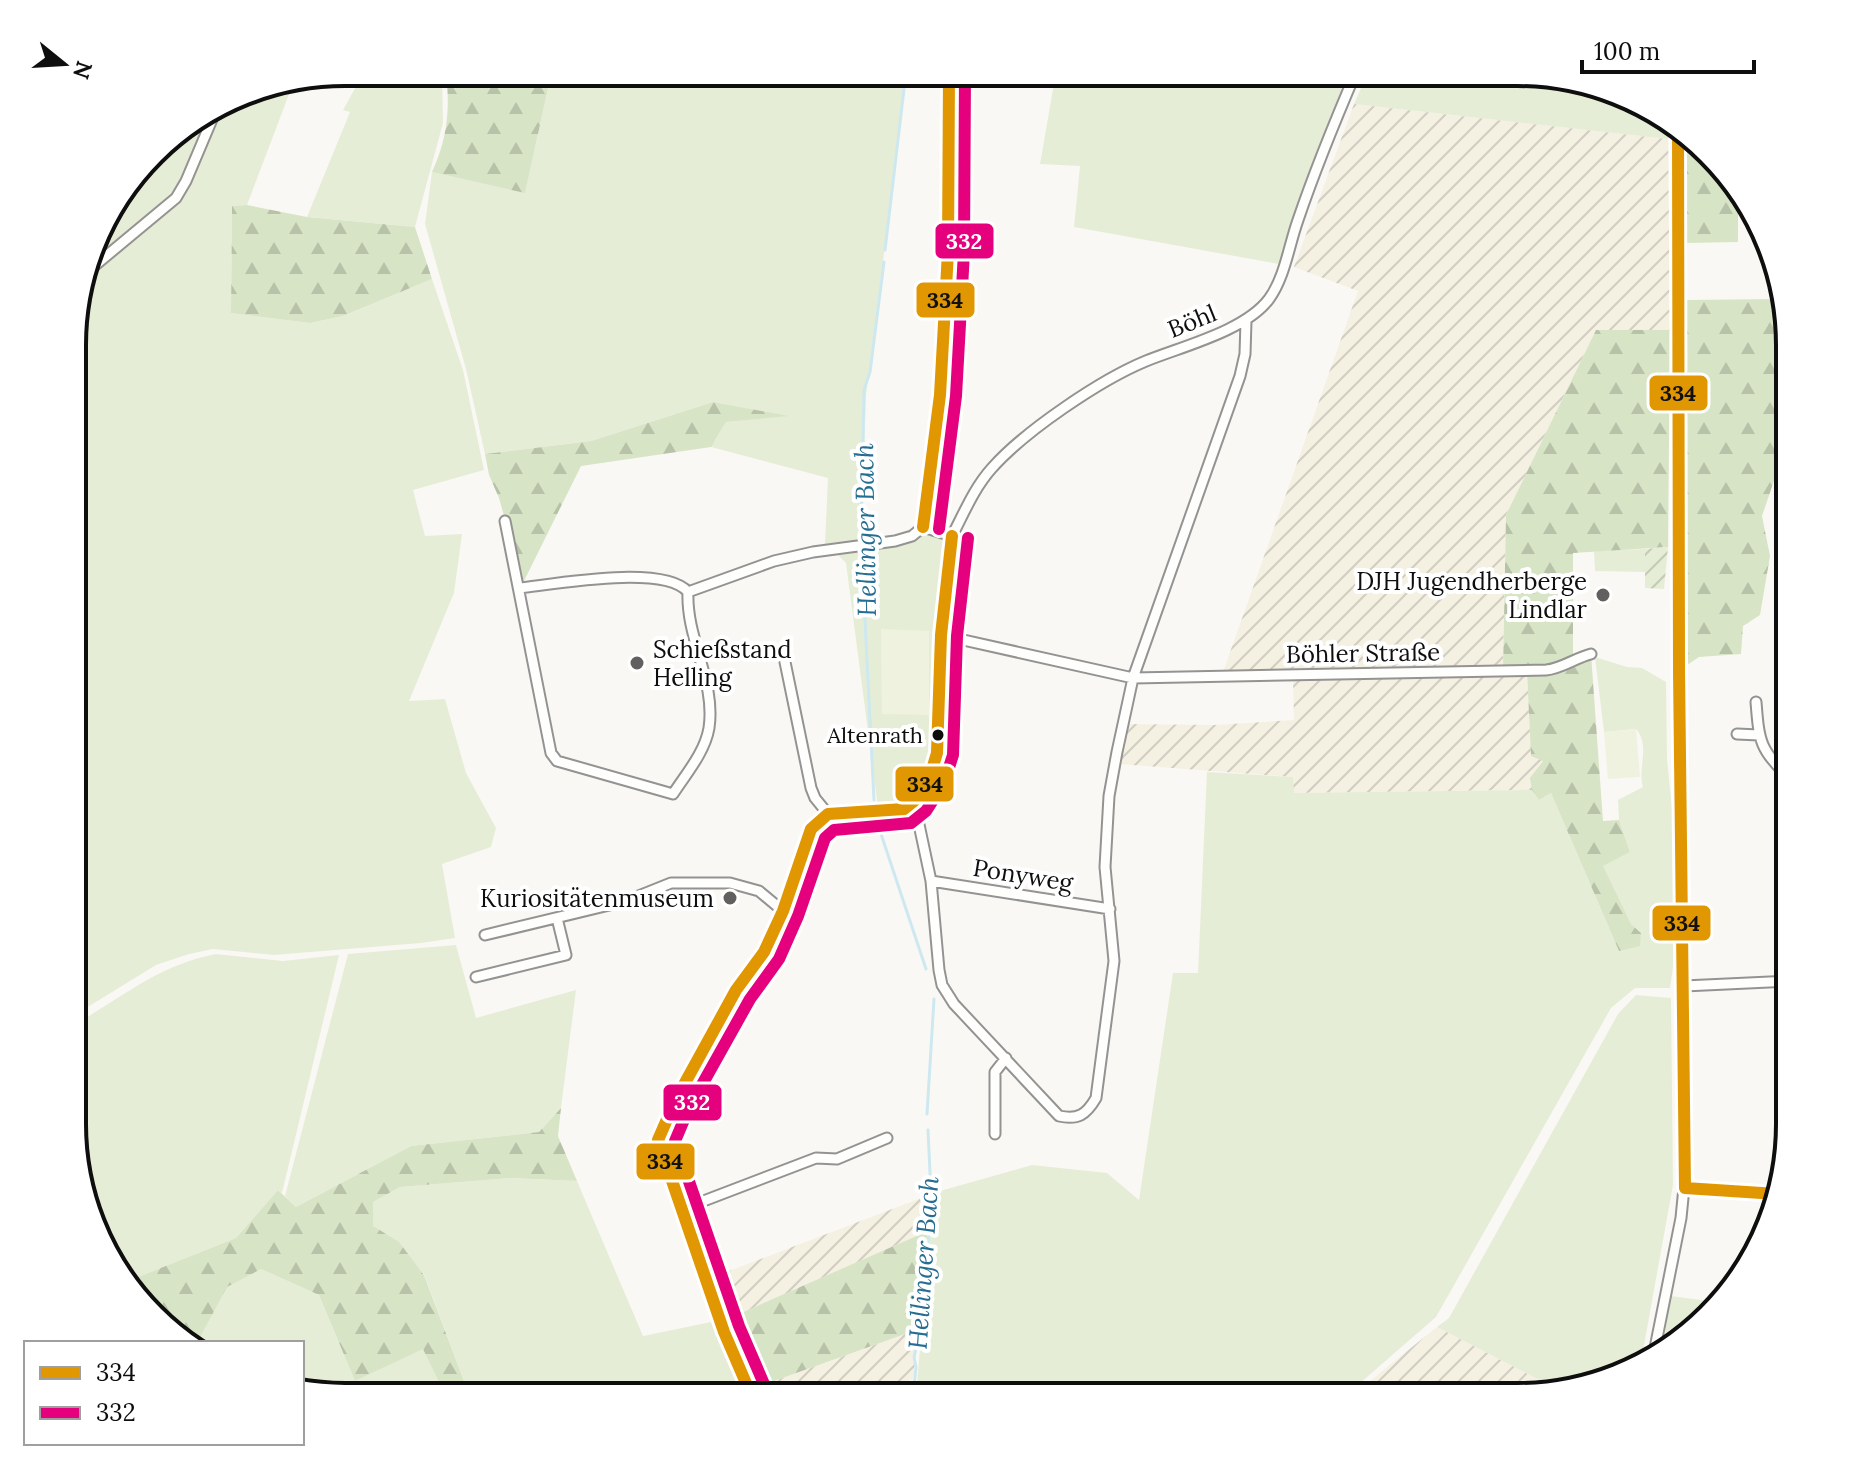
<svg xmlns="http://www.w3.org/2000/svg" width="1862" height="1469" font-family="Lora,serif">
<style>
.farmland{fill:url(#farmland-furrows)}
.grass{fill:#e6edd6}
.forest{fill:url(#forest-firs)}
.garden{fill:url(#garden-furrows)}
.pitch{fill:#eef2df}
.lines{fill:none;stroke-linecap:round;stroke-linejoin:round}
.stream{stroke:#cee8f0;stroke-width:3}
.minor-casing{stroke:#949392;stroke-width:13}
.minor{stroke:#fefefd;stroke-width:9}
.bus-1-casing{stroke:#fff;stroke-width:18}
.bus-2-casing{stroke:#fff;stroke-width:18}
.bus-1{stroke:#e09701;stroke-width:12}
.bus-2{stroke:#e5007d;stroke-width:12}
.poi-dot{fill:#61605e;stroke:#fff;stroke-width:3}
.bus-dot{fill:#0e0e0e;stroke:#fff;stroke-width:3}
.labels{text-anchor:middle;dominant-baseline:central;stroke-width:8;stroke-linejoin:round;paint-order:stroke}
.bus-label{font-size:22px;fill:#0e0e0e;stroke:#fff;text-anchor:end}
.street-label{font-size:24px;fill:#0e0e0e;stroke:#fff}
.poi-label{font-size:24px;fill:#0e0e0e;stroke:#fff;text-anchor:end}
.water-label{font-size:26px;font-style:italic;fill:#256d92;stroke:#fff}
.rim{fill:none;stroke:#0e0e0e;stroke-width:4}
.line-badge{stroke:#fff;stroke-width:3}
.badge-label{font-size:22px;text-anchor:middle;font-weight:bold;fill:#fff}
.pale-badge-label{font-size:22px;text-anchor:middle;font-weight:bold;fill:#111}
</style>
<defs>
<pattern id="farmland-furrows" width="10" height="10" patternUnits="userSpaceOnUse" patternTransform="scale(2)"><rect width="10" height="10" fill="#f5f1e2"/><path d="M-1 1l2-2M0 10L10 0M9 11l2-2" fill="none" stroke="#d1cdc1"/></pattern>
<pattern id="forest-firs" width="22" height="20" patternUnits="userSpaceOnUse" patternTransform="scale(2)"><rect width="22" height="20" fill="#d7e4c5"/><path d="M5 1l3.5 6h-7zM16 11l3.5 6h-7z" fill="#b7c2a8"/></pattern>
<pattern id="garden-furrows" width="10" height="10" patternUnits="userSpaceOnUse" patternTransform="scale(2)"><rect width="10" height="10" fill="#e6edd6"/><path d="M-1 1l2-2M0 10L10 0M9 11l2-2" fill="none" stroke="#c4cab6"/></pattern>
</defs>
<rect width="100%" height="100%" fill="#faf8f4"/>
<path class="farmland" d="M 1354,104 L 1668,139 L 1670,330 L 1596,330 L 1506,515 L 1503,667 L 1223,672 L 1358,291 L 1294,267 Z
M 1527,673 L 1531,755 L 1543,760 L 1531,778 L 1532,790 L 1293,793 L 1292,777 L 1119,764 L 1128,724 L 1214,725 L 1294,720 L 1293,678 Z
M 929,1195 L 930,1215 L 928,1231 L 726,1320 L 713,1277 Z
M 1437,1327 L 1557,1389 L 1517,1397 L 1350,1397 Z
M 919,1329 L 913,1379 L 876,1397 L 757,1397 L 754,1388 Z"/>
<path class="grass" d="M 364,72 L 442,72 L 443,123 L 415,227 L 307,217 L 350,112 L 343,110 Z
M 536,72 L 907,72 L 866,395 L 861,541 L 825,544 L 828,478 L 711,447 L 726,422 L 785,416 L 713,402 L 591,441 L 485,454 L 466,369 L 425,224 L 432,172 L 525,192 L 551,76 Z
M 1056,72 L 1351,72 L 1306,182 L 1279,264 L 1074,227 L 1080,166 L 1040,164 Z
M 1368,72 L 1534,73 L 1621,93 L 1668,122 L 1668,139 L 1354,104 Z
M 294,81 L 247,205 L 232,206 L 231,313 L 310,323 L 343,316 L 432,279 L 463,370 L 484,470 L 413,490 L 425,536 L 462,534 L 454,593 L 409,701 L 445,699 L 466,773 L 496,828 L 491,847 L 442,864 L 455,938 L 421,943 L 274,955 L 213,949 L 189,954 L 156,965 L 73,1016 L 74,309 L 86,275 L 177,200 L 220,108 L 257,87 Z
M 208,115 L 212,117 L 174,196 L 88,268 L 108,209 L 165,140 Z
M 925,534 L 947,540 L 934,638 L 933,742 L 927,775 L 910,800 L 878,808 L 846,563 L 837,554 L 901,546 Z
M 1645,549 L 1645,572 L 1595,571 L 1594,551 Z
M 1595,657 L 1627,667 L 1642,668 L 1666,682 L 1667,759 L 1673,819 L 1673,967 L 1670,988 L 1635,988 L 1611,1008 L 1436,1317 L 1344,1397 L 916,1397 L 933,1193 L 1032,1165 L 1107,1173 L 1139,1200 L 1173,973 L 1198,973 L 1207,772 L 1293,777 L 1294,793 L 1532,790 L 1539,800 L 1551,793 L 1619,951 L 1641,933 L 1631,924 L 1602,866 L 1630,852 L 1619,820 L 1618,800 L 1643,787 C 1637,768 1651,746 1636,729 L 1604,732 Z
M 456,945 L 476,1018 L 576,990 L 561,1108 L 539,1132 L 411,1146 L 296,1207 L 285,1196 L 348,954 Z
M 216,954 L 283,961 L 339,955 L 282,1193 L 278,1190 L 236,1238 L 128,1281 L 100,1245 L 73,1142 L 73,1026 C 120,998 161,964 216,954 Z
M 1636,995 L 1671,998 L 1673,1185 L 1641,1362 L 1622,1376 L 1557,1389 L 1437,1327 L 1449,1318 L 1618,1014 Z
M 509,1178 L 577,1181 L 643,1336 L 716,1321 L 745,1393 L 739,1397 L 470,1397 L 424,1274 L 373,1226 L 373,1202 L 400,1187 Z
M 261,1269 L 319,1295 L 355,1381 L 424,1348 L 446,1396 L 328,1396 L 302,1390 L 302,1343 L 197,1343 L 227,1286 Z
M 1671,1296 L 1723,1303 L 1663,1346 Z"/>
<path class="forest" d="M 446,72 L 536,72 L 551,75 L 525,193 L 432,172 C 448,137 450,109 446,72 Z
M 1684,132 L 1697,140 L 1738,194 L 1738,242 L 1685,243 Z
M 247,205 L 307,217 L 415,227 L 432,279 L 343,316 L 310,323 L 231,313 L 232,206 Z
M 1779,299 L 1787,331 L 1786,356 L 1779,466 L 1762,516 L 1770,556 L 1760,615 L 1743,626 L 1741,654 L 1699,657 L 1687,665 L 1685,300 Z
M 1596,330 L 1670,330 L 1668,547 L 1573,553 L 1573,657 L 1591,654 L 1603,821 L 1619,820 L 1630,852 L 1603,866 L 1631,924 L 1641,933 L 1640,946 L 1619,951 L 1551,793 L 1539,800 L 1532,790 L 1530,778 L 1543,761 L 1531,756 L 1527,671 L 1503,671 L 1506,515 Z
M 713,402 L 789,416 L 726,422 L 711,447 L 581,466 L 523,583 L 499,498 L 489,475 L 485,454 L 591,441 Z
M 561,1108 L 558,1136 L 577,1181 L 511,1178 L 400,1187 L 373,1202 L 373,1226 L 399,1242 L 424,1275 L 470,1397 L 446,1396 L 423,1349 L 355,1381 L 319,1295 L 261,1269 L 227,1287 L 197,1343 C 166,1343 145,1303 128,1281 L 236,1238 L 278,1190 L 296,1207 L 411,1146 L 539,1132 Z
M 928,1231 C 922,1264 923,1296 919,1329 L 754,1388 L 725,1320 Z"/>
<path class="garden" d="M 1668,547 L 1664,589 L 1645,588 L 1645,549 Z"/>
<path class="pitch" d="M 881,629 L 929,631 L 929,715 L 882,714 Z
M 1636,729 L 1640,777 L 1608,779 L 1604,732 Z"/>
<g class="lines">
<path class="stream" d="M 885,250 L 906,72
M 874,800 L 861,541 L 864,390 L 870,372 L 884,262
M 876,819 L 926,969
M 927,1114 L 934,999
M 913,1397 L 916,1367 L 914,1357 L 924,1316 L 924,1266 L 932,1215 L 928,1130"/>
<g class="minor-casing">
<path id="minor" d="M 87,272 L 176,198 L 186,181 L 216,110
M 505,521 L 551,753 L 557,761 L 673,794 C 686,774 705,752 709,728 C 716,681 686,639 688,592
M 923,527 L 940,395 L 948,252 L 949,72
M 923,527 L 952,536
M 520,588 C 555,584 664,564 688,592
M 688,592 L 774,561 L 813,552 L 895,541 L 912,536 L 923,527
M 941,635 L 1133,678 L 1546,670 C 1561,669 1575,658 1591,654
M 785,662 L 811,788 L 815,798 L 828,814
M 1756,702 C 1759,741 1760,751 1790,778
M 1737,734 L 1759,735
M 914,801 L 931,881 L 939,970 L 942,985 L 954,1004 L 1059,1116 C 1078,1120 1086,1115 1096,1098 L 1114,961 L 1105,867 L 1109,796 L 1117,752 L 1133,678 L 1240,376 L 1245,354 L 1246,321
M 931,881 L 1110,909
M 485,935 L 626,901 L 671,883 L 730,883 L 759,891 L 783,911
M 476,977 L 566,955 L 557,918
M 1684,986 L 1790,981
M 995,1134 L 995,1072 L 1006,1058
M 1685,1188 L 1777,1194
M 680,1210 L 816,1158 L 837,1159 L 887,1138
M 1654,1353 L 1681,1218 L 1686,1167 L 1679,670 L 1678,128
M 752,1397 L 724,1332 L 680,1210 L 658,1140 L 664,1123 L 736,990 L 764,952 L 783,911 L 811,829 L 828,814 L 904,809 L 914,801 L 930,776 L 937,753 L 941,635 L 950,545 L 952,536 C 964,513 974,488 992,468 C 1025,431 1100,380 1146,361 C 1183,346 1245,331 1269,299 C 1285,277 1289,245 1298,220 C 1315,170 1335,121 1356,72"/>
</g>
<use href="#minor" class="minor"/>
<g class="bus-1-casing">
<path id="bus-1" d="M 1678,128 L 1679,670 L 1685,1188
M 923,527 L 940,395 L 948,252 L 949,72
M 1685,1188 L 1777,1194
M 752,1397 L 724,1332 L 658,1140 L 675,1101 L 736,990 L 764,952 L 783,911 L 811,829 L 828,814 L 904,809 L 914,801 L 930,776 L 937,753 L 941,635 L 952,536"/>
</g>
<g class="bus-2-casing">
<path id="bus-2" d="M 939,529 L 956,396 L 964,252 L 965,72
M 767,1391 L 739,1326 L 675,1141 L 689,1108 L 750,999 L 779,959 L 798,916 L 825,838 L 834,830 L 911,823 L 926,811 L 944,783 L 953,755 L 957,636 L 968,538"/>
</g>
<use href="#bus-1" class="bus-1"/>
<use href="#bus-2" class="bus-2"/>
</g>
<g class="poi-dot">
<circle cx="1603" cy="595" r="8"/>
<circle cx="637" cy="663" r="8"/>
<circle cx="730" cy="898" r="8"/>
</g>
<circle class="bus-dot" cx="938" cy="735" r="7"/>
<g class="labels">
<g class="bus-label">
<text x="923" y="735">Altenrath</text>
</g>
<g class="street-label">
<text transform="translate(1192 321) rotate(-22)">Böhl</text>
<text transform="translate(1363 653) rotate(-1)">Böhler Straße</text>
<text transform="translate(1023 875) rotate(9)">Ponyweg</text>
</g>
<g class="poi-label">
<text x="1587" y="581">DJH Jugendherberge<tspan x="1587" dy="28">Lindlar</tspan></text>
<text x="653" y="649" text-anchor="start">Schießstand<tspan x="653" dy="28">Helling</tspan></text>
<text x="714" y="898">Kuriositätenmuseum</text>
</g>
<g class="water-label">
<text transform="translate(865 530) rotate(-91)">Hellinger Bach</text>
<text transform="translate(923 1263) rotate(-86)">Hellinger Bach</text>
</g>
</g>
<path d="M0 0H1862V1469H0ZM345 86H1517A259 259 0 0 1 1776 345V1124A259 259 0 0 1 1517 1383H345A259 259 0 0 1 86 1124V345A259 259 0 0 1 345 86Z" fill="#fff" fill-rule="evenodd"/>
<path class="rim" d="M345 86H1517A259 259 0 0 1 1776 345V1124A259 259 0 0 1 1517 1383H345A259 259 0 0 1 86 1124V345A259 259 0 0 1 345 86Z"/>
<g class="line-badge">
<rect x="934" y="222" width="61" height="38" rx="8" fill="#e5007d"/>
<rect x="915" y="281" width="61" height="38" rx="8" fill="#e09701"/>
<rect x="1648" y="374" width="61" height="38" rx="8" fill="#e09701"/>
<rect x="894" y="765" width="61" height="38" rx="8" fill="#e09701"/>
<rect x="1651" y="904" width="61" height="38" rx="8" fill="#e09701"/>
<rect x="662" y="1083" width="61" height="39" rx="8" fill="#e5007d"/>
<rect x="635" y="1142" width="61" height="39" rx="8" fill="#e09701"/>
</g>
<g class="badge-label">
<text x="964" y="249">332</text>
<text x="692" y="1110">332</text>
</g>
<g class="pale-badge-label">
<text x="945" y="308">334</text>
<text x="1678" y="401">334</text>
<text x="925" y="792">334</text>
<text x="1682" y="931">334</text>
<text x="665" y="1169">334</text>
</g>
<rect x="24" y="1341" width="280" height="104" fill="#ffffff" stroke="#9f9f9f" stroke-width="2"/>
<rect x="40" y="1367" width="40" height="12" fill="#e09701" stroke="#9f9f9f" stroke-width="2"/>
<text x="96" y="1381" font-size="24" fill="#0e0e0e">334</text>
<rect x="40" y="1407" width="40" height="12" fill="#e5007d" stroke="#9f9f9f" stroke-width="2"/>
<text x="96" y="1421" font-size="24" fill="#0e0e0e">332</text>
<g transform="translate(64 64) rotate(108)" stroke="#ffffff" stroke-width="6" paint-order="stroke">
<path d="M0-6L14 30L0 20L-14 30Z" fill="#0e0e0e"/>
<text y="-12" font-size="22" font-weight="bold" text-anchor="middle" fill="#0e0e0e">N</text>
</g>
<path d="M1582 60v12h172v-12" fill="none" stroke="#0e0e0e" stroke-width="4"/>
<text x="1594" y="60" font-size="24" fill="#0e0e0e" stroke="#ffffff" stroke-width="6" paint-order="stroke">100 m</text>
</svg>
